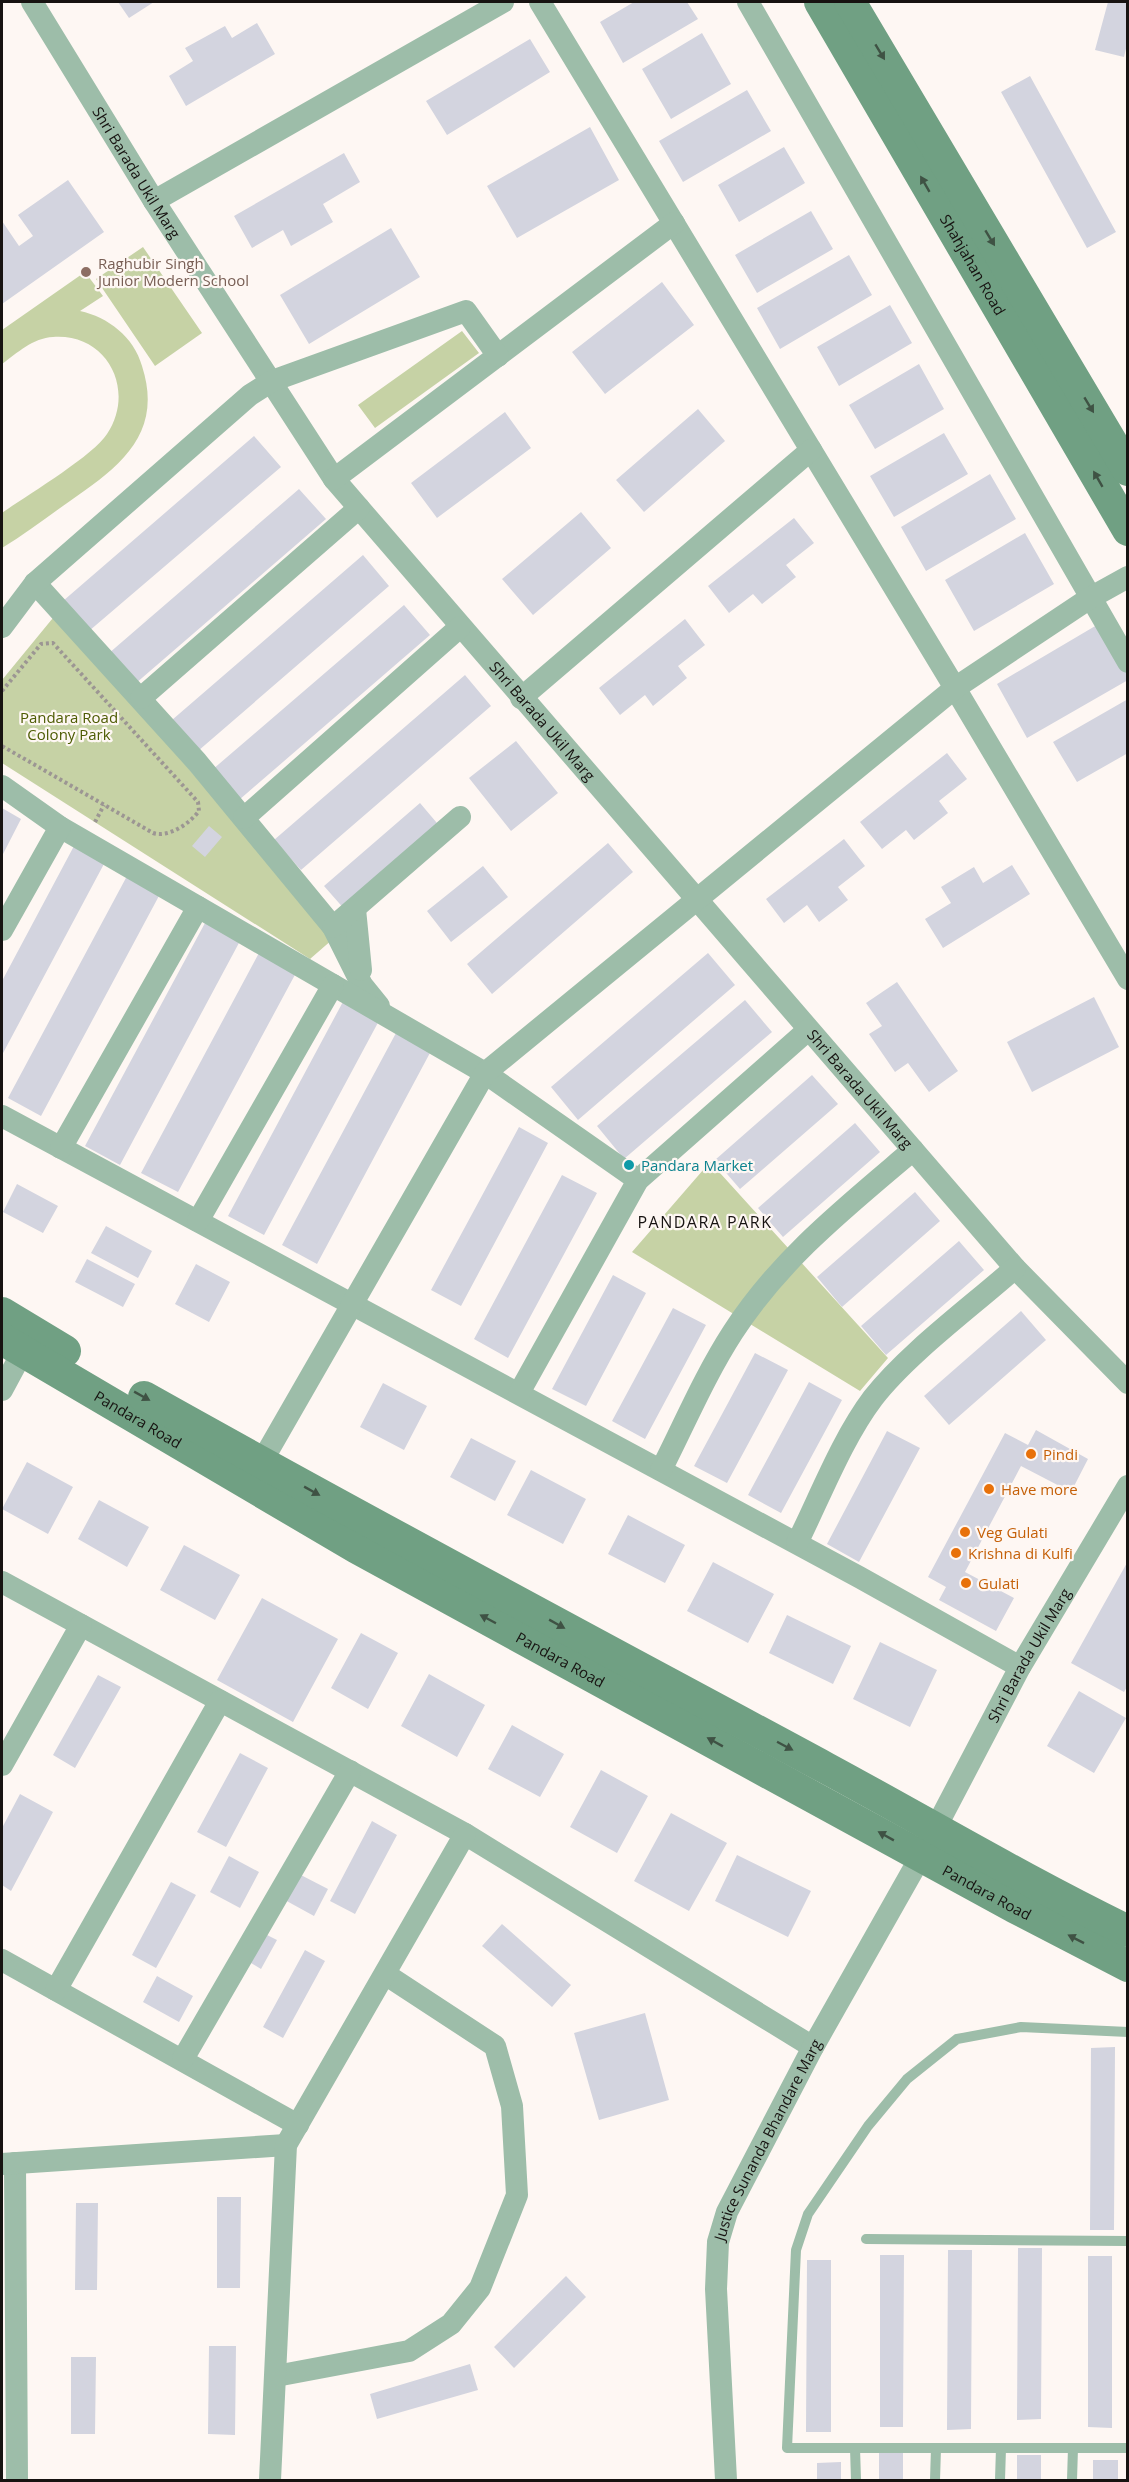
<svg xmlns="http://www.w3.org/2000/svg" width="1129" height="2482" font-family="'Open Sans',sans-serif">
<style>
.green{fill:#c6d2a5}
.building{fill:#d3d4df}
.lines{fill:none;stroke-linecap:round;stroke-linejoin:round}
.path{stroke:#9c9693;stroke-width:4;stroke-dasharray:3 3;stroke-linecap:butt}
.lane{stroke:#9dbda9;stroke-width:10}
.street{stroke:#9dbda9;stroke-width:22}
.secondary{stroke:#70a083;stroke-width:32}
.oneway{fill:#3f5244}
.education-dot{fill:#8d6e63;stroke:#fef7f3;stroke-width:2}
.culture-dot{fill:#0f9aa8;stroke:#fef7f3;stroke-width:2}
.food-dot{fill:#e8710a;stroke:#fef7f3;stroke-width:2}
.labels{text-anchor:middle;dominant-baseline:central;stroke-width:4.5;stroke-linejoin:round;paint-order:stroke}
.street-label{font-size:15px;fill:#171311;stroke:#fef7f3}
.education-label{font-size:15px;fill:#785e54;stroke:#fef7f3;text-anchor:start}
.park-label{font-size:15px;fill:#4d5b03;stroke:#fef7f3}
.culture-label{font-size:15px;fill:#0d838f;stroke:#fef7f3;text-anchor:start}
.food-label{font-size:15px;fill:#c56008;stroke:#fef7f3;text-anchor:start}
.neighbourhood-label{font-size:16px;letter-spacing:1.5px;fill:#171311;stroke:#fef7f3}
</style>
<rect width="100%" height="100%" fill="#fef7f3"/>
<path class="green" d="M 143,247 L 202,333 L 155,366 L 96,279 Z
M 85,272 L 103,296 L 80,311 C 108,317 134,337 142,366 C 164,434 119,467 70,501 C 47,517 25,534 2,548 L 2,513 C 26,496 93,456 107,434 C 136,391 108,333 53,337 C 33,338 17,353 2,364 L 2,330 Z
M 462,331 L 479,353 L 375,428 L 358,405 Z
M 57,613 L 333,939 L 310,959 L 2,763 L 2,680 Z
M 710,1162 L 888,1358 L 860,1391 L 632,1252 Z"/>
<path class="building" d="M 118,2 L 154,2 L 129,18 Z
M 634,2 L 687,2 L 698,19 L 623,63 L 600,22 Z
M 1108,2 L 1128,2 L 1128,40 L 1124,57 L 1095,50 Z
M 257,23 L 275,54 L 186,106 L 169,76 L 193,61 L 185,48 L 225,26 L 232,38 Z
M 702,33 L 731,84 L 671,119 L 642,69 Z
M 530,39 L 550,72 L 447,135 L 426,101 Z
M 1030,76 L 1116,232 L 1087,248 L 1001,92 Z
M 747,90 L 771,131 L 683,182 L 659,141 Z
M 590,127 L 619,180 L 517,238 L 487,186 Z
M 784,147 L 805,183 L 739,222 L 718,185 Z
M 344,153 L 360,182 L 323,204 L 333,222 L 291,246 L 283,230 L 252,248 L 234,216 Z
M 68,180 L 104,232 L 2,304 L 2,221 L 19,246 L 33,236 L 18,215 Z
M 811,211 L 833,249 L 757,293 L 735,255 Z
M 391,228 L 420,277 L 309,344 L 280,295 Z
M 849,255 L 872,295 L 780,349 L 757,308 Z
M 662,282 L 694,325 L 605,394 L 572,352 Z
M 890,305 L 912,343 L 839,386 L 817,347 Z
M 919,364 L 944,409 L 875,449 L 849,405 Z
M 698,409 L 725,441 L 644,512 L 616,480 Z
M 505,412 L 531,448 L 437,518 L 411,483 Z
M 944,433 L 968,474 L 894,517 L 870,476 Z
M 254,436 L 281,467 L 89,631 L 63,601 Z
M 990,474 L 1016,519 L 926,571 L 901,527 Z
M 299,489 L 326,519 L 135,684 L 108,654 Z
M 581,512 L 611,548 L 533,615 L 502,579 Z
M 794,518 L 814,543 L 786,565 L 796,577 L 762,604 L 753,594 L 729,613 L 708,586 Z
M 1025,533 L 1054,584 L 974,631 L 945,580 Z
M 363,555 L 389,586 L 198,751 L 172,720 Z
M 404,605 L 430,635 L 239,800 L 212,770 Z
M 685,619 L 705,645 L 678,666 L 687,678 L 653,706 L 645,695 L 620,715 L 599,688 Z
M 1102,622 L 1128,666 L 1128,680 L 1027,738 L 997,684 Z
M 465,675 L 491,706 L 301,870 L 274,840 Z
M 1128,699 L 1128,753 L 1077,782 L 1053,742 Z
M 516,741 L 558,793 L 511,831 L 469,778 Z
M 947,753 L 967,779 L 939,801 L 948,813 L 914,840 L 906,830 L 882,849 L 860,822 Z
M 420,803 L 442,829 L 346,911 L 324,886 Z
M 2,808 L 21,819 L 2,856 Z
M 209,826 L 222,837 L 205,857 L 192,846 Z
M 844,839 L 865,866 L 838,887 L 848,900 L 819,922 L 807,905 L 784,923 L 766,899 Z
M 608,843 L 633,872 L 492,994 L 467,964 Z
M 74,846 L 105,862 L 2,1055 L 2,981 Z
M 1012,865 L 1030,894 L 943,948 L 925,919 L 951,903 L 941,887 L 974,867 L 983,883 Z
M 483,866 L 508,897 L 451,942 L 427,911 Z
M 127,876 L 160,894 L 41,1116 L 8,1098 Z
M 205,923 L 240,941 L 120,1165 L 85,1146 Z
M 260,951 L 297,971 L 178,1192 L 141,1173 Z
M 708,953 L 735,985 L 578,1120 L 551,1087 Z
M 897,982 L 958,1071 L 929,1092 L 908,1063 L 895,1072 L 869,1034 L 882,1026 L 866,1003 Z
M 1094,997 L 1119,1047 L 1032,1092 L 1007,1042 Z
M 345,998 L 381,1017 L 264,1235 L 228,1216 Z
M 745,1000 L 772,1032 L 624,1159 L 597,1126 Z
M 396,1033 L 431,1051 L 317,1264 L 282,1245 Z
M 812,1075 L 838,1104 L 740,1189 L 715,1160 Z
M 855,1123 L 880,1152 L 783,1237 L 758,1208 Z
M 519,1127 L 548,1143 L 461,1306 L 431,1290 Z
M 562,1175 L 597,1193 L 508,1358 L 474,1339 Z
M 17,1184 L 58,1206 L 43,1233 L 3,1212 Z
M 915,1192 L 940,1221 L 842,1307 L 817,1277 Z
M 106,1226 L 152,1251 L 138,1278 L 91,1253 Z
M 959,1241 L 984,1270 L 886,1355 L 861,1326 Z
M 87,1259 L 135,1284 L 123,1307 L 75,1282 Z
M 196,1264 L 230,1282 L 209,1322 L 175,1304 Z
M 613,1275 L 646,1293 L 586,1406 L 552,1389 Z
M 673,1308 L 706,1325 L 645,1439 L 612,1421 Z
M 1021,1311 L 1046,1340 L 949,1425 L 924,1396 Z
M 755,1353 L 788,1370 L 727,1483 L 694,1466 Z
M 809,1382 L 842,1400 L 781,1513 L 748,1495 Z
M 383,1383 L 427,1406 L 404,1450 L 360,1427 Z
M 1036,1430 L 1088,1459 L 1071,1492 L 1021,1466 L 965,1572 L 1014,1598 L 996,1631 L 939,1600 L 946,1587 L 928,1577 L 1005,1433 L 1028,1445 Z
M 887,1431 L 920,1448 L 859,1562 L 827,1544 Z
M 471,1438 L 516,1461 L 495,1501 L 450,1477 Z
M 27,1462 L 73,1487 L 48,1534 L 2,1509 Z
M 531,1470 L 586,1499 L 563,1544 L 507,1515 Z
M 99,1500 L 149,1527 L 127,1567 L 78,1539 Z
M 628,1515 L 685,1545 L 665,1583 L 608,1554 Z
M 184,1545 L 240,1575 L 215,1620 L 160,1590 Z
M 1128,1561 L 1128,1685 L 1124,1692 L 1071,1663 Z
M 713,1562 L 774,1594 L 748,1643 L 687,1611 Z
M 262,1598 L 338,1639 L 293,1722 L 217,1680 Z
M 787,1615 L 851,1646 L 833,1684 L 769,1653 Z
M 361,1633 L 398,1653 L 368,1709 L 331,1688 Z
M 880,1642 L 937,1670 L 910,1727 L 853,1699 Z
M 429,1674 L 485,1705 L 457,1757 L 401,1726 Z
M 98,1675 L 121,1687 L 75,1768 L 53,1755 Z
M 1079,1691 L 1126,1718 L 1094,1773 L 1047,1746 Z
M 512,1725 L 564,1754 L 540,1797 L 488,1769 Z
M 240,1753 L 268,1768 L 226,1847 L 197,1832 Z
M 601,1770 L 648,1796 L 617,1853 L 570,1827 Z
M 20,1794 L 53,1812 L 11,1891 L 2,1885 L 2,1828 Z
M 671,1813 L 727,1843 L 689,1911 L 634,1881 Z
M 372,1821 L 397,1835 L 355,1914 L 330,1901 Z
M 737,1855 L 811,1891 L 788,1937 L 715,1901 Z
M 229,1856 L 259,1872 L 240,1908 L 210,1892 Z
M 297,1873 L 328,1889 L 314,1916 L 283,1899 Z
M 171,1882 L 196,1895 L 156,1968 L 132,1955 Z
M 502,1924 L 571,1985 L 552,2007 L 482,1946 Z
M 261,1932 L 277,1940 L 261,1969 L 246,1960 Z
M 305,1950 L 325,1961 L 283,2038 L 263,2027 Z
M 157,1976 L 193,1996 L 179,2022 L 143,2002 Z
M 645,2013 L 669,2100 L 599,2120 L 574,2033 Z
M 1115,2047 L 1114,2230 L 1090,2230 L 1091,2048 Z
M 217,2197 L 241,2197 L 240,2288 L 217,2288 Z
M 76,2203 L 98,2203 L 97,2290 L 75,2290 Z
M 1018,2248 L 1042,2248 L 1041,2419 L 1017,2420 Z
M 948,2250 L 972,2250 L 971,2429 L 947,2430 Z
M 880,2255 L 904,2255 L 903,2427 L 880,2427 Z
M 1088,2256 L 1112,2256 L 1112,2428 L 1088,2427 Z
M 807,2260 L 831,2260 L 831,2432 L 806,2432 Z
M 566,2276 L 586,2297 L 514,2368 L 494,2347 Z
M 209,2346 L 236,2346 L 235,2435 L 208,2434 Z
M 71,2357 L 96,2357 L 95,2434 L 71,2434 Z
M 470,2364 L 478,2390 L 377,2419 L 370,2394 Z
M 879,2452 L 903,2452 L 903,2480 L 879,2480 Z
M 1017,2455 L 1041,2455 L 1041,2480 L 1017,2480 Z
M 1093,2460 L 1118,2460 L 1118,2480 L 1093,2480 Z
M 841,2462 L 841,2480 L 817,2480 L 817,2463 Z"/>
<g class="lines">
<path class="path" d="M 2,691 L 41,644 L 53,643 L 198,802 L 199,811 C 190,823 169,838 153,833 L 2,746
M 95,822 L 104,805"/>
<path class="lane" d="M 1128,2032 L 1021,2027 L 957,2039 L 907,2079 L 868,2126 L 808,2214 L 796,2250 L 787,2448 L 1128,2448
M 866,2239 L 1128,2241
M 855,2448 L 856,2480
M 935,2480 L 936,2448
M 1000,2480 L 1001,2448
M 1072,2480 L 1073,2448"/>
<g class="street">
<path id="s1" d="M 32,2 L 154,201 L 334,479 L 1015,1268 L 1128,1383"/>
<path d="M 540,2 L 955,688 L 1128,979"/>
<path d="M 748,2 L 1128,662"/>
<path d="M 154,201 L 503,2"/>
<path d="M 334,479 L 674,223"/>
<path d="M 35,583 L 197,762 L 333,927 L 362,985 L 379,1006"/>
<path d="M 2,627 L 35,583 L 250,395 L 272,381 L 466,311 L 498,356"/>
<path d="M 141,698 L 359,508"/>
<path d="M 521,698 L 811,450"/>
<path d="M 2,786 L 60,827 L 485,1073 L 638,1180"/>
<path d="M 244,818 L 460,627"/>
<path d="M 355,909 L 361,970"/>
<path d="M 333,927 L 460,817"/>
<path d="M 2,930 L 60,827"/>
<path d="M 2,1116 L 859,1577 L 1020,1667"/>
<path d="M 61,1148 L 198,907"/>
<path d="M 198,1221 L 333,985"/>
<path d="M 2,1390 L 30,1338"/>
<path d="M 519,1393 L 638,1180 L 808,1030"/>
<path d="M 261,1463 L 485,1073 L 955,688 L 1090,598 L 1128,577"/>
<path d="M 661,1470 C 684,1425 705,1375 733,1332 C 781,1258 846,1207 913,1150"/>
<path d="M 797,1543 C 820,1497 842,1439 873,1398 C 908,1353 971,1307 1015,1268"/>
<path d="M 2,1582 L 465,1834 L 813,2047"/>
<path d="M 2,1765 L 81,1625"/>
<path d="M 2,1960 L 298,2125"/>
<path d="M 56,1990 L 220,1701"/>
<path d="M 183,2059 L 350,1771"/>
<path d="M 15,2163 L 17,2480"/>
<path d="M 2,2164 L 286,2145"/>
<path d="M 276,2376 L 409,2351 L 451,2324 L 480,2288 L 517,2195 L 512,2106 L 495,2046 L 385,1974"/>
<path d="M 270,2480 L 286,2145 L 465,1834"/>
<path id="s2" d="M 726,2480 L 716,2289 L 718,2242 L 727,2212 L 813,2047 L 921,1856 L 1020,1667 L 1128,1486"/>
</g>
<g class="secondary">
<path id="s3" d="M 820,2 L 1128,530"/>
<path d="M 850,2 L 1128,470"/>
<path d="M 2,1313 L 65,1351"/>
<path id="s4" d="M 2,1339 L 357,1548 L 1014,1907 L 1128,1966"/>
<path d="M 144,1397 C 370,1524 598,1645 826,1768 C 926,1822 1025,1881 1128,1931"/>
</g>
</g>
<defs><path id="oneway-solid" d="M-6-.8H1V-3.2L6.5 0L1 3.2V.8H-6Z" transform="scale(1.5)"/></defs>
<g class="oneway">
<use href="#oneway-solid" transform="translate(880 52) rotate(59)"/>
<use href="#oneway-solid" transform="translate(925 184) rotate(-120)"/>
<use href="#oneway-solid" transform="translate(990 238) rotate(59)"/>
<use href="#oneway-solid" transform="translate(1089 405) rotate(59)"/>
<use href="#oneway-solid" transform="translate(1098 479) rotate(-120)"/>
<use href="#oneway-solid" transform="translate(142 1396) rotate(29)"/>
<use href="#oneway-solid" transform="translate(312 1491) rotate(29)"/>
<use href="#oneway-solid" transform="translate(488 1619) rotate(-152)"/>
<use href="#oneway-solid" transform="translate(557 1624) rotate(29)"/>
<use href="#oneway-solid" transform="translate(715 1742) rotate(-151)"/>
<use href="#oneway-solid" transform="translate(785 1746) rotate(28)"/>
<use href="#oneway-solid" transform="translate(886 1836) rotate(-151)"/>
<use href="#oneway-solid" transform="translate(1076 1939) rotate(-153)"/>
</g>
<circle class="education-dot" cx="86" cy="272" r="6"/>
<circle class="culture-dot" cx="629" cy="1165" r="6"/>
<g class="food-dot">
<circle cx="1031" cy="1454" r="6"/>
<circle cx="989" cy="1489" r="6"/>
<circle cx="965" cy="1532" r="6"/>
<circle cx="956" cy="1553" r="6"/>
<circle cx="966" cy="1583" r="6"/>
</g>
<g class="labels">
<g class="street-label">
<text stroke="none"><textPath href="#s1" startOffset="200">Shri Barada Ukil Marg</textPath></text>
<text stroke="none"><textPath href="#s3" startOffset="304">Shahjahan Road</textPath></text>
<text stroke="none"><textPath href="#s1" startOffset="884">Shri Barada Ukil Marg</textPath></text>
<text stroke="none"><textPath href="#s1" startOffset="1370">Shri Barada Ukil Marg</textPath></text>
<text stroke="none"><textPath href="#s4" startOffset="158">Pandara Road</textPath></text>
<text stroke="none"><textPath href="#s2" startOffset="903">Shri Barada Ukil Marg</textPath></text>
<text stroke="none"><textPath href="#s4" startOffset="644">Pandara Road</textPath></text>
<text stroke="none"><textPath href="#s4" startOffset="1130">Pandara Road</textPath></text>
<text stroke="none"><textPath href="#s2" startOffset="352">Justice Sunanda Bhandare Marg</textPath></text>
</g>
<g class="education-label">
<text x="98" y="263">Raghubir Singh<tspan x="98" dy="17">Junior Modern School</tspan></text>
</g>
<g class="park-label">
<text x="69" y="717">Pandara Road<tspan x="69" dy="17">Colony Park</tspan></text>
</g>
<g class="culture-label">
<text x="641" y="1165">Pandara Market</text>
</g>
<g class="food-label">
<text x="1043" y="1454">Pindi</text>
<text x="1001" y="1489">Have more</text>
<text x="977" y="1532">Veg Gulati</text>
<text x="968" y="1553">Krishna di Kulfi</text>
<text x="978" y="1583">Gulati</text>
</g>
<g class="neighbourhood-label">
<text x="705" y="1222">PANDARA PARK</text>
</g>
</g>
<rect width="1129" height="2482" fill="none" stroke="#171311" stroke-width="6"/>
</svg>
